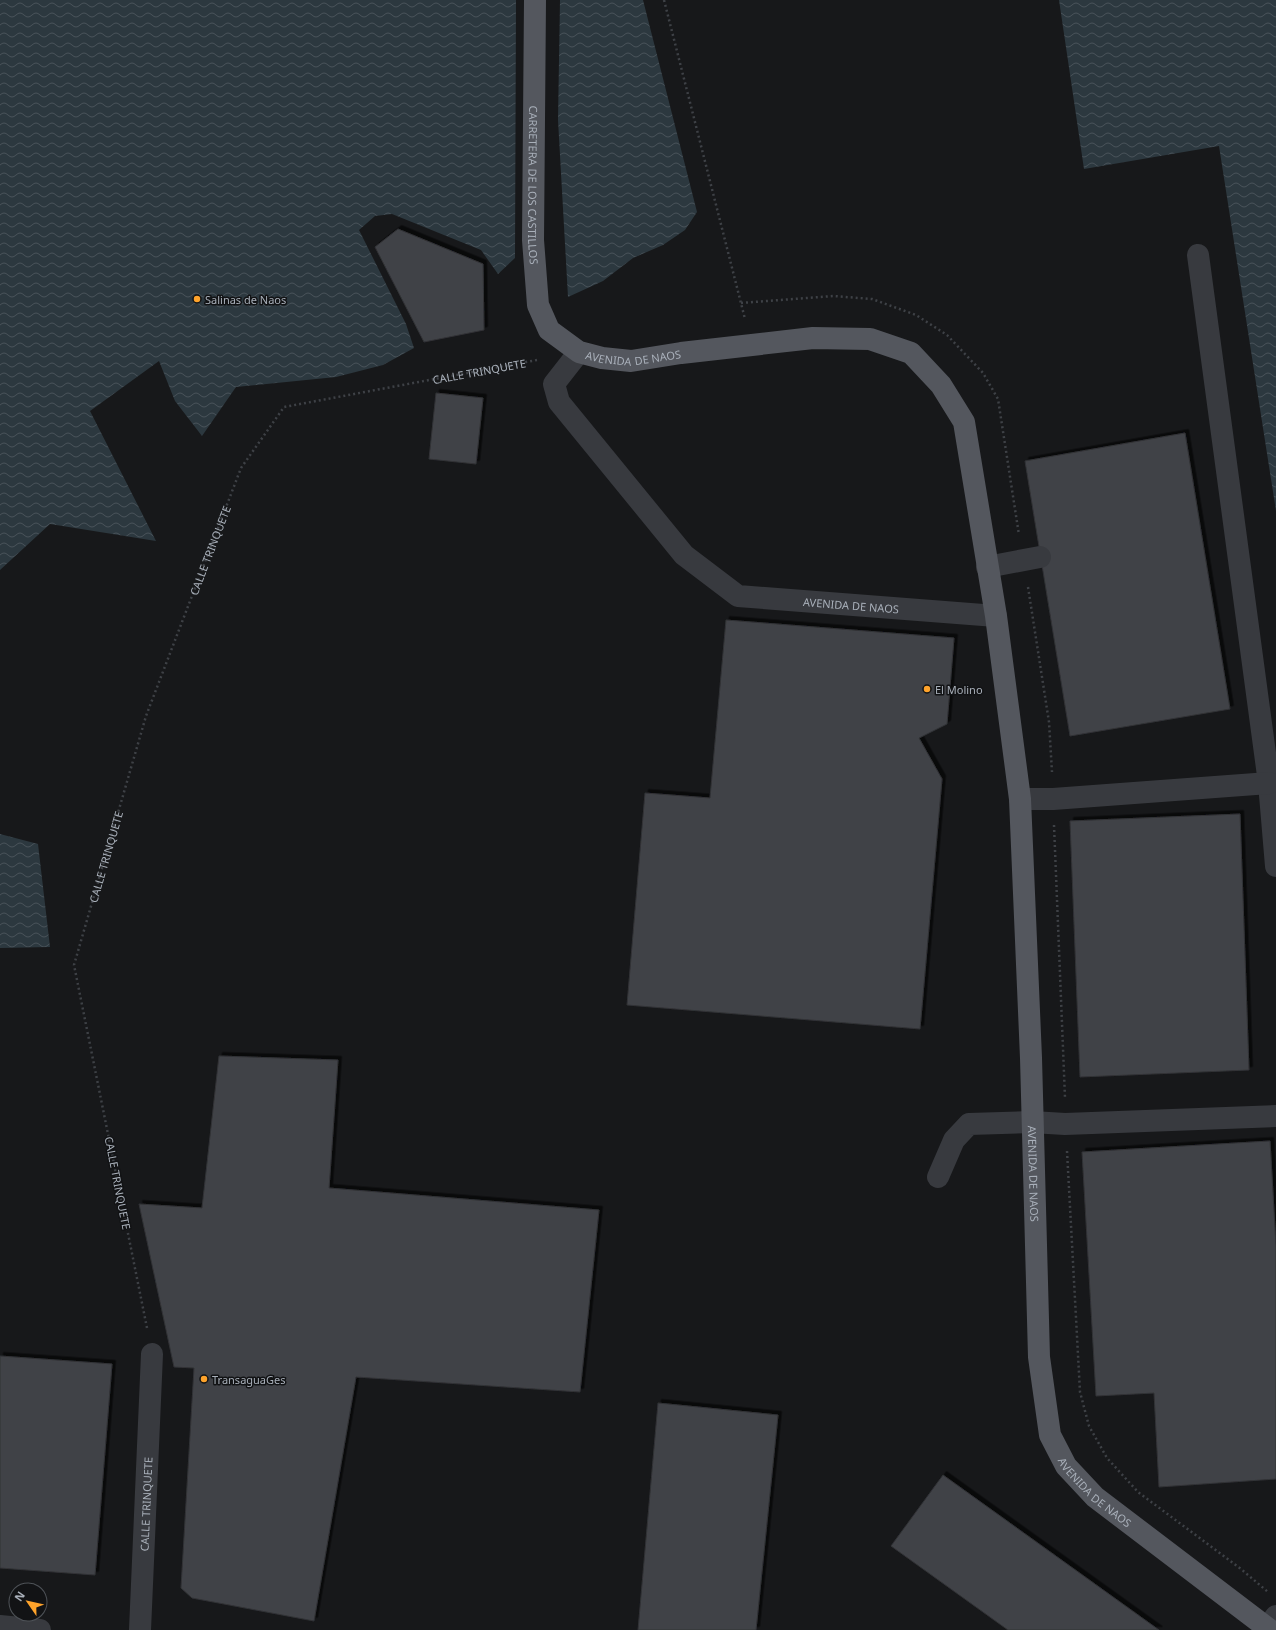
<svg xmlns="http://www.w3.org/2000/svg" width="1276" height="1630" font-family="'Noto Sans',sans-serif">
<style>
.water{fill:url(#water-waves)}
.building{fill:#414347;stroke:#313236;filter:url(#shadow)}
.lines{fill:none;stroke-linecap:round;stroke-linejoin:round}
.path{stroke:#3e4146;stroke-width:2.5;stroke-dasharray:2 3;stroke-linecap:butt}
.minor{stroke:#383a3f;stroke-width:22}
.major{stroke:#54575e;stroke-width:22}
.poi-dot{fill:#fea32b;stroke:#121315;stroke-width:1.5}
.labels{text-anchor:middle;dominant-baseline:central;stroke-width:3;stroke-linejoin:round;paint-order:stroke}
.street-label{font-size:11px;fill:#a9b0ba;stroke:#121315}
.poi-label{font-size:11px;fill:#a9b0ba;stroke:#121315;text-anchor:start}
</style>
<defs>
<pattern id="water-waves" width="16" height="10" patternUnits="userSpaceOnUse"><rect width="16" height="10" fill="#2c383f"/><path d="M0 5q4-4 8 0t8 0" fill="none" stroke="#485259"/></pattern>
<filter id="shadow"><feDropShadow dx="3.5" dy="-3.5" stdDeviation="0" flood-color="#0009"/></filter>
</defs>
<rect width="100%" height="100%" fill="#17181a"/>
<path class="water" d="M 0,0 L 516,0 L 515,258 L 498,274 L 481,250 L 392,214 L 375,216 L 359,230 L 406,324 L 414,348 L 383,365 L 336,377 L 236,387 L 202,436 L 175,401 L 159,361 L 90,411 L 156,541 L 50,524 L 0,570 Z
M 560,0 L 643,0 L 697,212 L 685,230 L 663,245 L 633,258 L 603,281 L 568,297 L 558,120 Z
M 1059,0 L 1276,0 L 1276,511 L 1219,146 L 1084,169 Z
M 0,834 L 38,844 L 50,947 L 0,948 Z"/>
<path class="building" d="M 398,229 L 483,264 L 484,330 L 424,342 L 375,247 Z
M 436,393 L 483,398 L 476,464 L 429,459 Z
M 1185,433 L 1230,709 L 1070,736 L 1025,461 Z
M 726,620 L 954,638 L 947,724 L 919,738 L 942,779 L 920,1029 L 627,1005 L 645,793 L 710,798 Z
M 1240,814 L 1249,1070 L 1080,1077 L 1070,821 Z
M 219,1056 L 338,1060 L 329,1188 L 599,1210 L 580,1392 L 356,1377 L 314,1621 L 192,1598 L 181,1588 L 194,1368 L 174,1367 L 139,1204 L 202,1208 Z
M 1270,1141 L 1276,1246 L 1276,1479 L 1159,1487 L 1154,1393 L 1096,1396 L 1082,1152 Z
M 0,1356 L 112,1364 L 95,1575 L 0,1568 Z
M 658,1403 L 778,1415 L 756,1630 L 638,1630 Z
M 943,1475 L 1159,1630 L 1008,1630 L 891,1546 Z"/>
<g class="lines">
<g class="path">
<path d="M 664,0 L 745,319"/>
<path d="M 741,303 L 833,296 L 872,299 L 916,315 L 947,335 L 983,373 L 998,399 L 1019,535"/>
<path d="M 1028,587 L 1049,722 L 1052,772"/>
<path d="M 1054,825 L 1065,1098"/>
<path d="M 1067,1151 L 1080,1392 L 1089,1426 L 1107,1458 L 1138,1492 L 1241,1569 L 1268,1592"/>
<path id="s1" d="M 147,1328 L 74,965 L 146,716 L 241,468 L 284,407 L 537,360"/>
</g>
<g class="minor">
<path d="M 1198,255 L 1269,783 L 1276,866"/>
<path id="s2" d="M 579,352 L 554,384 L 559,402 L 684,555 L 738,596 L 996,616"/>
<path d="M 987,567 L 1040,557"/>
<path d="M 1020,799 L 1053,799 L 1269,783"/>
<path d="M 938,1177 L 954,1140 L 969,1124 L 1032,1122 L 1065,1124 L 1276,1116"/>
<path d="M 0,1626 L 40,1630"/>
<path id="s3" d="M 140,1630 L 152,1354"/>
<path d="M 1266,1630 L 1276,1616"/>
</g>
<path class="major" id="s4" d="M 535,0 L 533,240 L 538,305 L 549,330 L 579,352 L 602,358 L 631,361 L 681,353 L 813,338 L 870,339 L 911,353 L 941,385 L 964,422 L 996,616 L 1020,799 L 1031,1058 L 1039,1357 L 1050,1435 L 1066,1466 L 1095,1497 L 1270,1630"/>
</g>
<g class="poi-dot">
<circle cx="197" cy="299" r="4"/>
<circle cx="927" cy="689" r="4"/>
<circle cx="204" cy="1379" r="4"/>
</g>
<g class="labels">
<g class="street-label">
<text stroke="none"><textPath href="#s4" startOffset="185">CARRETERA DE LOS CASTILLOS</textPath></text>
<text stroke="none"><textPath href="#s4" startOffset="425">AVENIDA DE NAOS</textPath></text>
<text stroke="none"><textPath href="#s1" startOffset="1168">CALLE TRINQUETE</textPath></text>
<text stroke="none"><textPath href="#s1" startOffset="807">CALLE TRINQUETE</textPath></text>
<text stroke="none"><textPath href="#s2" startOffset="438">AVENIDA DE NAOS</textPath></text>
<text stroke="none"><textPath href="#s1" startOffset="483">CALLE TRINQUETE</textPath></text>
<text stroke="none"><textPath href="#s4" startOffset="1550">AVENIDA DE NAOS</textPath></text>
<text transform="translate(118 1183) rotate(79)">CALLE TRINQUETE</text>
<text stroke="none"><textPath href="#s4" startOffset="1886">AVENIDA DE NAOS</textPath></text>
<text stroke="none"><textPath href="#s3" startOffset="126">CALLE TRINQUETE</textPath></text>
</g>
<g class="poi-label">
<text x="205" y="299">Salinas de Naos</text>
<text x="935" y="689">El Molino</text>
<text x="212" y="1379">TransaguaGes</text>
</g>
</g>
<g transform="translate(28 1602) rotate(304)"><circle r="19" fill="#121315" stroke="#4e5257"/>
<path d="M0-3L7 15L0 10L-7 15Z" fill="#fea32b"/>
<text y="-6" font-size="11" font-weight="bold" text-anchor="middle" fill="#a9b0ba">N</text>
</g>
</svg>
